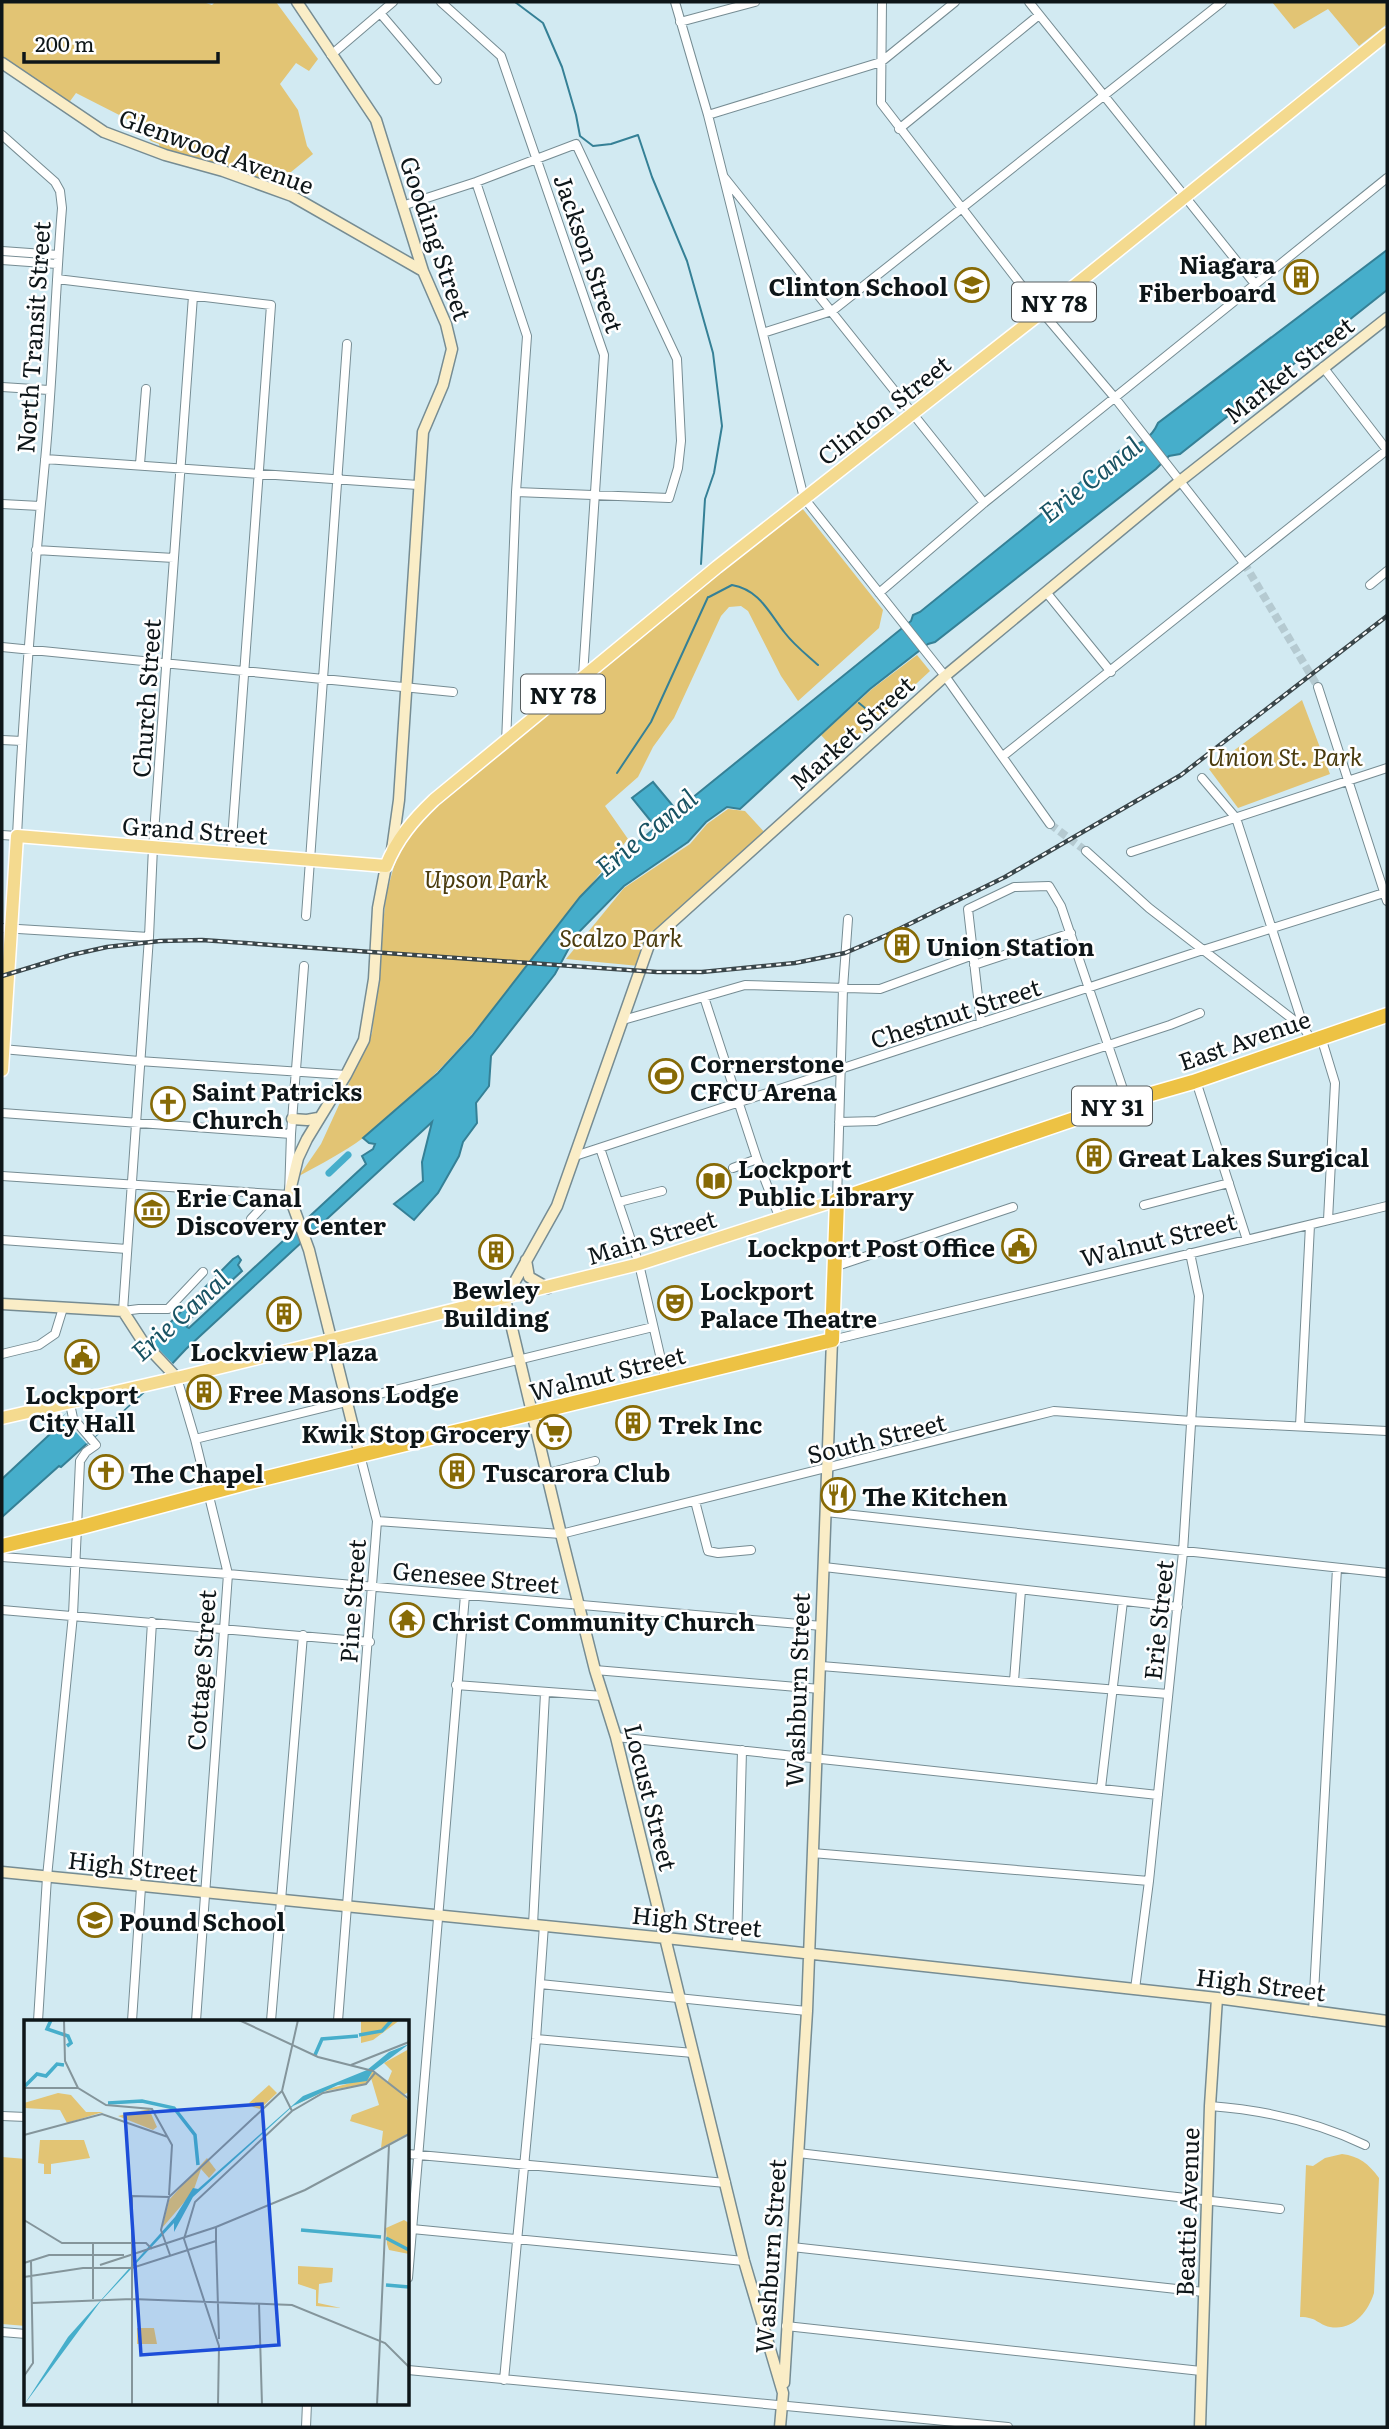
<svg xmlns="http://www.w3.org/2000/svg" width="1389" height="2429" font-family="Literata,serif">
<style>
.green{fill:#e2c474}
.water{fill:#46aecb;stroke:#358096;stroke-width:2}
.pier{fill:#d2eaf2}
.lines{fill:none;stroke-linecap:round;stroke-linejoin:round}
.stream{stroke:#358096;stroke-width:2}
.canal{stroke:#46aecb;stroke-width:7}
.street-tunnel{stroke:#b5cad1;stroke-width:8;stroke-dasharray:8 4;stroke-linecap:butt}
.street-casing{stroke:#768c93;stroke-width:10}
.secondary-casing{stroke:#768c93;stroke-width:13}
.primary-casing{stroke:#fff;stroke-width:15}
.highway-casing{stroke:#fff;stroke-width:17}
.street{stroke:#fff;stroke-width:8}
.secondary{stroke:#faedc7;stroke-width:10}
.primary{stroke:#f4da8f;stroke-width:12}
.highway{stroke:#edc244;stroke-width:14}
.rail-casing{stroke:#3a464a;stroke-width:4.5}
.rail{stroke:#fff;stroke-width:2;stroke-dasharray:5;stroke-linecap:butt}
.labels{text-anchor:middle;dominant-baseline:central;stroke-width:5;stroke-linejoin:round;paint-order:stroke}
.shield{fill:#fff;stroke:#565c5e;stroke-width:2}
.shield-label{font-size:23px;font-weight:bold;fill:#0e1619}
.street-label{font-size:24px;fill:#0e1619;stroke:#fff}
.poi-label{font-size:24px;font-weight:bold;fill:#0e1619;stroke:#fff;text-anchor:start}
.park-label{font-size:24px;font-style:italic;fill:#4a3b0e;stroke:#fff}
.water-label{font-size:26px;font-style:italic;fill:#195363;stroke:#fff}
.inset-river{fill:none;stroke:#46aecb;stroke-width:3.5}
.inset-road{fill:none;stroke:#84959b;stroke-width:2}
.view{fill:#1d4ed8;fill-opacity:0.15;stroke:#1d4ed8;stroke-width:3.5}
.inset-edge{fill:none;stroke:#0e1619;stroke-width:3.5}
</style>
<rect width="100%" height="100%" fill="#d2eaf2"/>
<path class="green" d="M 2,2 L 203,2 L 212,5 L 215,2 L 276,2 L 318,59 L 309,71 L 296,63 L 280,84 L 298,110 L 307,146 L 313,154 L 274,186 L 160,150 L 159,144 L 151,141 L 133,122 L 76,93 L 68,104 L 2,61 Z
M 1272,2 L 1387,2 L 1387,24 L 1359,46 L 1328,9 L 1294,29 Z
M 798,503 L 883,610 L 879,628 L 798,701 L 781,676 L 748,611 L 741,606 L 729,607 L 721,616 L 674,718 L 653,747 L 638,777 L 605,806 L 628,839 C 544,940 469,1058 363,1138 C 344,1152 321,1164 299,1176 L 321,1144 L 372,1033 L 386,895 L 394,866 L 402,846 L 428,811 Z
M 917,655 L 930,671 L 839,755 L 821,735 L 872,689 Z
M 1302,700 L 1330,774 L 1238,808 L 1209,769 Z
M 728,809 L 745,811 L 767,835 L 648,941 L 639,966 L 566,959 L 624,888 L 690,844 L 707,824 Z
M 1342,2154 C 1359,2156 1369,2164 1379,2178 L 1374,2293 C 1368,2312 1353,2331 1330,2327 C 1317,2324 1317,2317 1300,2317 L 1306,2165 L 1313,2166 L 1325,2158 Z
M 2,2157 L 26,2159 L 26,2326 L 2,2324 Z"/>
<path class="water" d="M 1387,250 L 1387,290 L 1180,454 L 1169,456 L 1156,469 L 935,642 L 928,644 L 870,689 L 740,809 L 727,807 L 706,822 L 688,842 L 624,886 L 576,935 L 555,974 L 491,1056 L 489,1086 L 476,1103 L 477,1123 L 463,1142 L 459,1156 L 438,1193 L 414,1220 L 394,1204 L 423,1181 L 422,1162 L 432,1122 L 186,1349 L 153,1384 L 61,1467 L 59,1466 L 2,1517 L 2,1479 L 63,1422 L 62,1418 L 153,1340 L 233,1259 L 238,1256 L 241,1260 L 238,1265 L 242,1271 L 189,1320 L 187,1327 L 189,1328 L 366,1164 L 362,1156 L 373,1149 L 375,1144 L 369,1143 L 363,1138 L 438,1073 L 472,1036 L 580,897 L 615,861 L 666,819 L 664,817 L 654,825 L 632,798 L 653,782 L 673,806 L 674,812 L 676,811 L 911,621 L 913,615 L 920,612 L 1123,448 C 1139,446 1151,439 1158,423 Z"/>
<path class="pier" d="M 149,1339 L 173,1364 L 87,1444 L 62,1417 Z"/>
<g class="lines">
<path class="stream" d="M 515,2 L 543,23 L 562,67 L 576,115 L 580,136 L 593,146 L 611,144 L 638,135 L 652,177 L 687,261 L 713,353 L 722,426 L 714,473 L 705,499 L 701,564
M 709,597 L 732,585 C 760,590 769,613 785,633 C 794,645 807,655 818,665
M 859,703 L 865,708
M 617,773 L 651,722 L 708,597"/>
<path class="canal" d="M 329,1173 L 348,1155"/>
<path class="street-tunnel" d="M 1244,563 L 1318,687
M 1050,824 L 1086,851"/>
<g class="street-casing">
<path id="street" d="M 441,2 L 501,56 L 604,355 L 583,676
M 675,2 L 708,115 L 804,498 L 945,676 L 1050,824
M 882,2 L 881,103 L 1042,312 L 1115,398 L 1244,563
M 1029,2 L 1255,284
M 380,13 L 437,80
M 680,22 L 755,2
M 331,55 L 393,2
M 708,115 L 881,62 L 955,2
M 899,129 L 1039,15
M 2,135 L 55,182 L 60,191 L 62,208 C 55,292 53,377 45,461 C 33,586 23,711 17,836 L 2,835
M 724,177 L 984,503
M 476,182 L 527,336 L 516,492 L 506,743
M 402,206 L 476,182 L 576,144 L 677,359 L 681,441 L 678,468 L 669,498 L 516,492
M 2,251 L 58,255
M 2,260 L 57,264
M 57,279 L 271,305 L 231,853
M 193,296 L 153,847 L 149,937 L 123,1311 L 139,1309 L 168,1309 L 203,1272
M 763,333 L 832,311 L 1222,2
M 1323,367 L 1387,450
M 2,387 L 49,390
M 45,459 L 418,485
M 140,464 L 146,389
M 2,504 L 40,506
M 36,550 L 174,558
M 1370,585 L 1387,571
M 1046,592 L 1111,672
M 879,593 L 984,503 L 1387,178
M 2,647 L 453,692
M 1318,687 L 1387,901
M 2,740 L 22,741
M 1003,756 L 1387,450
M 1202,778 L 1236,818 L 1304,1028
M 1086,851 L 1149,908 L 1304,1028 L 1311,1040
M 1131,852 L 1387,768
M 306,916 L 347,344
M 2,928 L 149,937
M 974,965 L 1071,933
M 704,997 L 757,1159 L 780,1219
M 623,1020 L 745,985 L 880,989 L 973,955
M 981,1023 L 968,909 L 1014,887 L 1049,886 L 1061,906 L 1127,1101
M 1321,1037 L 1335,1083 L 1328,1220
M 2,1049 L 139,1061 L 346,1075
M 1196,1081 L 1247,1240
M 2,1113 L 291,1134
M 839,1122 L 876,1121 L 1170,1025 L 1200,1013
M 600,1148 L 639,1264 L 666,1381
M 575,1156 L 1203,950 L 1387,892
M 733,1168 L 757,1159
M 2,1176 L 289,1195 L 291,1134 L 304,966
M 837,1200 L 843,988 L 848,919
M 619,1202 L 662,1191
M 1144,1205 L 1229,1183
M 251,1219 L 265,1204 L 267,1194
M 2,1240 L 127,1249
M 834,1267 L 1013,1207
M 832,1340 L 1387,1206
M 2,1354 L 39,1345 L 55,1334 L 63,1308
M 177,1378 L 195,1439 L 228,1574 L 196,2021
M 1300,1426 L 1310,1225
M 195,1439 L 653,1327
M 548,1473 L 595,1461
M 695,1501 L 708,1551 L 718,1553 L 751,1550
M 826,1512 L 1387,1573
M 377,1521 L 561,1534 L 1054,1411 L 1191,1421 L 1387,1431
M 2,1557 L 228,1574 L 822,1626
M 824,1567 L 1178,1607
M 2,1610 L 370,1642
M 821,1666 L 1168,1694
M 595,1670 L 820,1689
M 1014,1681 L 1021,1590
M 456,1685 L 603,1696
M 616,1737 L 1158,1795
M 1101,1788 L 1123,1601
M 812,1853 L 1149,1881
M 136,1886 L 152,1622
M 533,1925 L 545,1693
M 737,1945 L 742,1750
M 540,1984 L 807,2011
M 1135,1989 L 1149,1881 L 1183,1552 L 1199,1296 L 1190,1253
M 1313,2012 L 1337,1568
M 38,2021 L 47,1877 L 73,1615 L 80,1461 L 86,1452 L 96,1445 L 73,1418 L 69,1399
M 132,2021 L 141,1887
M 271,2021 L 303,1635
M 338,2021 L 377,1521 L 360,1455
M 536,2039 L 693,2053
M 1210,2106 C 1263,2110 1317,2122 1365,2145
M 2,2116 L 26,2117
M 798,2153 L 1280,2209
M 408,2154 L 726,2183
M 412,2229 L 744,2261
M 792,2247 L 1204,2292
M 408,2278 L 465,1595
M 786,2326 L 1201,2371
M 2,2332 L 26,2334
M 408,2370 L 1008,2427
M 504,2380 L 536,2039 L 544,1925
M 306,2427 L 307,2403"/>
</g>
<g class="secondary-casing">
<path id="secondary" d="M 297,2 L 376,120 L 423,271 L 446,324 L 452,349 L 443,385 L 423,432 L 399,800 L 392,850
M 2,63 L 104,132 L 165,155 L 223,171 L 292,196 L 423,271
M 292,1119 L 307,1120 L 318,1118
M 526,1260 L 529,1277 L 548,1288
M 2,1304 L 123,1311 L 143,1342 L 177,1378
M 360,1455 L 309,1250 L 289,1195 L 298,1158 L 307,1139 L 346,1075 L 364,1040 L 374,979 L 378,908 L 386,866
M 2,1872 L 666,1938 L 1217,1998 L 1387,2021
M 784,2383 L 807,2011 L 832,1340
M 780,2427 L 783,2393 L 744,2261 L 616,1737 L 595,1670 L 561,1534 L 505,1299 L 557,1206 L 650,942 L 945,676 L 1180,481 L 1387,318
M 1200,2427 L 1210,2106 L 1217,1998"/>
</g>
<g class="primary-casing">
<path id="primary" d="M 2,1070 L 17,836 L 386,866 C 397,839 413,820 434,800 L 717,567 L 1042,312 L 1387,34
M 2,1418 L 185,1376 L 639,1264 L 837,1200"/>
</g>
<g class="highway-casing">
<path id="highway" d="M 2,1546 L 78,1528 L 246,1483 L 832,1340 L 837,1200 L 1127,1101 L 1193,1082 L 1387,1015"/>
</g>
<use href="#street" class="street"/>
<use href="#secondary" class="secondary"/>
<use href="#primary" class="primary"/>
<use href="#highway" class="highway"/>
<g class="rail-casing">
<path id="rail" d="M 2,976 L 71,955 L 107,947 L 160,941 L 202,940 L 657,972 L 702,972 L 795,963 L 845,953 L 887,935 L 1005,877 L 1181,775 L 1387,616"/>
</g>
<use href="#rail" class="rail"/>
</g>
<defs>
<g id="building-ring" transform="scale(1.75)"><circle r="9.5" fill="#fff" stroke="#876a06" stroke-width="1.5"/><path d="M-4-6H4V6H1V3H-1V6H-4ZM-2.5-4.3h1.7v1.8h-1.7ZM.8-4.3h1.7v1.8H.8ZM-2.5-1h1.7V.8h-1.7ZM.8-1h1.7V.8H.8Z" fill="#876a06"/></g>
<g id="school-ring" transform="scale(1.75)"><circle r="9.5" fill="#fff" stroke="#876a06" stroke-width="1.5"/><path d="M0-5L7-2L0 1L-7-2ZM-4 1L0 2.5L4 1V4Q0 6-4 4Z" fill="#876a06"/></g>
<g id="stadium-ring" transform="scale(1.75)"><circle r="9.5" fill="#fff" stroke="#876a06" stroke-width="1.5"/><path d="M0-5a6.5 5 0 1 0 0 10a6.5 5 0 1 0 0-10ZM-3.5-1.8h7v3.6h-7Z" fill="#876a06"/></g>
<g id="church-ring" transform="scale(1.75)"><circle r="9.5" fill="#fff" stroke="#876a06" stroke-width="1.5"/><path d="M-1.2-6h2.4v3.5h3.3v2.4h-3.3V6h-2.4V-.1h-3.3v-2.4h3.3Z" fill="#876a06"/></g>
<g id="library-ring" transform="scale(1.75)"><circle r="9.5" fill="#fff" stroke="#876a06" stroke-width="1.5"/><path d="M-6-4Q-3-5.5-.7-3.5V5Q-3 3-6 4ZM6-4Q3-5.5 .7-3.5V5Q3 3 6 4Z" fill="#876a06"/></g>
<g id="museum-ring" transform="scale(1.75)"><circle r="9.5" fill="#fff" stroke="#876a06" stroke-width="1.5"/><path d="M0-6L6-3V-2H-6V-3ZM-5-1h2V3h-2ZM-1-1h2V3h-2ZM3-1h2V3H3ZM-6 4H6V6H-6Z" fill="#876a06"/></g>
<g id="civic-ring" transform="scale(1.75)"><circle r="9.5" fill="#fff" stroke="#876a06" stroke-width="1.5"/><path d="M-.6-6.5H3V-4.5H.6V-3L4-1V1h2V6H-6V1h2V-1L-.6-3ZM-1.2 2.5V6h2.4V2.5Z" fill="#876a06"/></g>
<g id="theatre-ring" transform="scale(1.75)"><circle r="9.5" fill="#fff" stroke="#876a06" stroke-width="1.5"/><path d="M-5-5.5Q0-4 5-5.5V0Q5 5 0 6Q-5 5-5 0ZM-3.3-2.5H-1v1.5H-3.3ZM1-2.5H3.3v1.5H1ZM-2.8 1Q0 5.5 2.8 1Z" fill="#876a06"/></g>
<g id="supermarket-ring" transform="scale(1.75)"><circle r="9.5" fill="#fff" stroke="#876a06" stroke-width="1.5"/><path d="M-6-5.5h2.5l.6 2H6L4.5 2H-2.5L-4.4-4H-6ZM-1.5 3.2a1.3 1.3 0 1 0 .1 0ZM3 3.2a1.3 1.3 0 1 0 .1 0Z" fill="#876a06"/></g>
<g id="restaurant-ring" transform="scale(1.75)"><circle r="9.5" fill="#fff" stroke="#876a06" stroke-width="1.5"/><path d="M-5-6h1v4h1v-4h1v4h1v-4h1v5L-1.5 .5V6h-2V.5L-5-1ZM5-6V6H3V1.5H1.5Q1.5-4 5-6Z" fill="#876a06"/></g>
<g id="temple-ring" transform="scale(1.75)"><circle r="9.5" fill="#fff" stroke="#876a06" stroke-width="1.5"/><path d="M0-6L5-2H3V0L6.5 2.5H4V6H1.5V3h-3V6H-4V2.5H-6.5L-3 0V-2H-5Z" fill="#876a06"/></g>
</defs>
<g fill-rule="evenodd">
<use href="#building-ring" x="1301" y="277"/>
<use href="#school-ring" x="972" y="285"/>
<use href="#building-ring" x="902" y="945"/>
<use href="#stadium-ring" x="666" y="1076"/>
<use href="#church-ring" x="168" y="1104"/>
<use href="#building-ring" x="1094" y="1156"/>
<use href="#library-ring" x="714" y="1181"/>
<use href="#museum-ring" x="152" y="1210"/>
<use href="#civic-ring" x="1019" y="1246"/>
<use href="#building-ring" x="496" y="1252"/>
<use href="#theatre-ring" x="675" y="1303"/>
<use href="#building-ring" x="284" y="1314"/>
<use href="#civic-ring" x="82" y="1357"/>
<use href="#building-ring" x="204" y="1392"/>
<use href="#building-ring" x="633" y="1423"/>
<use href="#supermarket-ring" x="554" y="1432"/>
<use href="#building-ring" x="457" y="1471"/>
<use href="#church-ring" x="106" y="1472"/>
<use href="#restaurant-ring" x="838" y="1495"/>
<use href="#temple-ring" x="407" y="1620"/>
<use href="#school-ring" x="95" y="1920"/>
</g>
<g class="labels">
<g class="shield">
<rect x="1012" y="282.5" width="84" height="39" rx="5"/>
<rect x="521" y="674.5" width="84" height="39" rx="5"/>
<rect x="1072" y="1086.5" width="80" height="39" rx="5"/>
</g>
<g class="shield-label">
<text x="1054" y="302">NY 78</text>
<text x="563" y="694">NY 78</text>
<text x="1112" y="1106">NY 31</text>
</g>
<g class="street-label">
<text transform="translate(217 150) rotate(20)">Glenwood Avenue</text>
<text transform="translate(437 238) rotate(71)">Gooding Street</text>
<text transform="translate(590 253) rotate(71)">Jackson Street</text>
<text transform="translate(32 337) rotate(-86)">North Transit Street</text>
<text transform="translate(1288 369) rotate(-38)">Market Street</text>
<text transform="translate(883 409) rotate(-38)">Clinton Street</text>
<text transform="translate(145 698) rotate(-86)">Church Street</text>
<text transform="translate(851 732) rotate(-42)">Market Street</text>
<text transform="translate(195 829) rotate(4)">Grand Street</text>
<text transform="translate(955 1012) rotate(-18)">Chestnut Street</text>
<text transform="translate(1244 1039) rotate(-19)">East Avenue</text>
<text transform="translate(651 1236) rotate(-17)">Main Street</text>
<text transform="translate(1158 1238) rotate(-14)">Walnut Street</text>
<text transform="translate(607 1372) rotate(-14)">Walnut Street</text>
<text transform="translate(876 1437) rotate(-14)">South Street</text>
<text transform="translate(476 1576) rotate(5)">Genesee Street</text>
<text transform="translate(351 1601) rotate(-86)">Pine Street</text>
<text transform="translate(1157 1620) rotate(-84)">Erie Street</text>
<text transform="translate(200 1670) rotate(-86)">Cottage Street</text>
<text transform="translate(796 1690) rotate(-88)">Washburn Street</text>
<text transform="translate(652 1797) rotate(76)">Locust Street</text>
<text transform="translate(133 1865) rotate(6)">High Street</text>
<text transform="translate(697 1920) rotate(6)">High Street</text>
<text transform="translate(1261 1983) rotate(7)">High Street</text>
<text transform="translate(1186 2212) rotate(-88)">Beattie Avenue</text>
<text transform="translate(769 2256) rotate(-86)">Washburn Street</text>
</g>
<g class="poi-label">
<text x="1276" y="263" text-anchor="end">Niagara<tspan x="1276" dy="28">Fiberboard</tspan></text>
<text x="948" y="285" text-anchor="end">Clinton School</text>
<text x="926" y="945">Union Station</text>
<text x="690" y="1062">Cornerstone<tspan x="690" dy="28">CFCU Arena</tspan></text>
<text x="192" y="1090">Saint Patricks<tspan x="192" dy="28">Church</tspan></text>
<text x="1118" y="1156">Great Lakes Surgical</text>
<text x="738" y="1167">Lockport<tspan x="738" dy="28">Public Library</tspan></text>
<text x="176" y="1196">Erie Canal<tspan x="176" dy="28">Discovery Center</tspan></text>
<text x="995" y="1246" text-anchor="end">Lockport Post Office</text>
<text x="496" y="1288" text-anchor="middle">Bewley<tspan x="496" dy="28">Building</tspan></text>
<text x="700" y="1289">Lockport<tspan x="700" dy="28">Palace Theatre</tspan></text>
<text x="284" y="1350" text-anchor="middle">Lockview Plaza</text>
<text x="228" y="1392">Free Masons Lodge</text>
<text x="82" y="1393" text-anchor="middle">Lockport<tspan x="82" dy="28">City Hall</tspan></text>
<text x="658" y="1423">Trek Inc</text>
<text x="530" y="1432" text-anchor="end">Kwik Stop Grocery</text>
<text x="482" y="1471">Tuscarora Club</text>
<text x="130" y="1472">The Chapel</text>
<text x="862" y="1495">The Kitchen</text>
<text x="432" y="1620">Christ Community Church</text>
<text x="119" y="1920">Pound School</text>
</g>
<g class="park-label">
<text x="1285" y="755">Union St. Park</text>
<text x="486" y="877">Upson Park</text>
<text x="621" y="936">Scalzo Park</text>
</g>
<g class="water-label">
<text transform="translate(1089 478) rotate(-38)">Erie Canal</text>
<text transform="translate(645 831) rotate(-39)">Erie Canal</text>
<text transform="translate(179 1314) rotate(-42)">Erie Canal</text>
</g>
</g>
<g transform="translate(24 2020)">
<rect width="385" height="385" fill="#d2eaf2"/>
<path d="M 337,0 L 376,0 L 349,20 L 337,23 ZM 385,29 L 385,72 L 379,75 L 385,82 L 385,113 L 357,128 L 359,111 L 326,101 L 328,95 L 355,85 L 347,58 L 341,64 L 301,71 L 271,85 L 293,72 L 345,58 L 348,51 L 363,63 L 368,51 L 360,43 ZM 245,65 L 253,73 L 236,89 L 229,87 L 225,83 ZM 34,73 L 47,75 L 62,92 L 79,92 L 43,103 L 36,90 L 0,88 L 0,83 ZM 125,89 L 133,107 L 129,110 L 94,96 ZM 16,120 L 60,120 L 66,138 L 27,144 L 27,154 L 20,154 L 20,144 L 14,143 ZM 183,138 L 192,150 L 185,158 L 177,149 L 169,172 L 138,208 L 145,180 ZM 380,200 L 385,203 L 385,234 L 365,230 L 363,224 L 362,208 ZM 274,246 L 309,248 L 308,262 L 295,264 L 294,283 L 317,288 L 292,286 L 292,270 L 274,264 ZM 113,308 L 130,308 L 133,324 L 113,324 Z" fill="#e2c474"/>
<path d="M 385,24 L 348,52 L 343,61 L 314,65 L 269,86 L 169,177 L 150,212 L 150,203 L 76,282 L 0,385 L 44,317 L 151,197 L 169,168 L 174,169 L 279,76 L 343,50 L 365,32 Z" fill="#46aecb"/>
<path class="inset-river" d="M 27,0 L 23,9 L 44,16 L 47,23 L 43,26M 335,15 L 358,11 L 368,0M 291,35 L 298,19 L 334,16M 1,66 L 13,54 L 22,56 L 33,44 L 40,45M 84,83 L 118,81 L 150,88 L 171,115 L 174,145M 277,210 L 357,217M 362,218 L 385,230M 362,265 L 385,267"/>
<path class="inset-road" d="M 40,0 L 41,41 L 54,68M 215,0 L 294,37 L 349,51 L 385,79M 327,45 L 385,22M 0,68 L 54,68 L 82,85 L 128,89 L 148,125 L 145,175M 258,71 L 268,91M 0,115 L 78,94 L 144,117M 145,177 L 137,210 L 146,235M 0,200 L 38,223 L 122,223 L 128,229M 192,221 L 195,319M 69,223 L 69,279M 0,243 L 25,235 L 100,235M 76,245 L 192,207M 108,248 L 108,176 L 145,177 L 258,71 L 274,0M 0,257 L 59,248 L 108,248 L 192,221 L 192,207 L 281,170 L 385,114M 108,279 L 268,285 L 361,323 L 385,347M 8,283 L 108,279M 235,283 L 238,385M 0,356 L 9,343 L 7,241M 108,385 L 108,248M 194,385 L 195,326 L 160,219 L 171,182 L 268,91 L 299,73 L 342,64 L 351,53M 353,385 L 365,125"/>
<path class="view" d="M 238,84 L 255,325 L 117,335 L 101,94 Z"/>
<rect width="385" height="385" class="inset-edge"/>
</g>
<rect width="1389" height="2429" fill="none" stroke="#0e1619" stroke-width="7"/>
<path d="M24 52v10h194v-10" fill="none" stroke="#0e1619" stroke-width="3.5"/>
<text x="35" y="52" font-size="21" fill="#0e1619" stroke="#ffffff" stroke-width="5" paint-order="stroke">200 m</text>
</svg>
